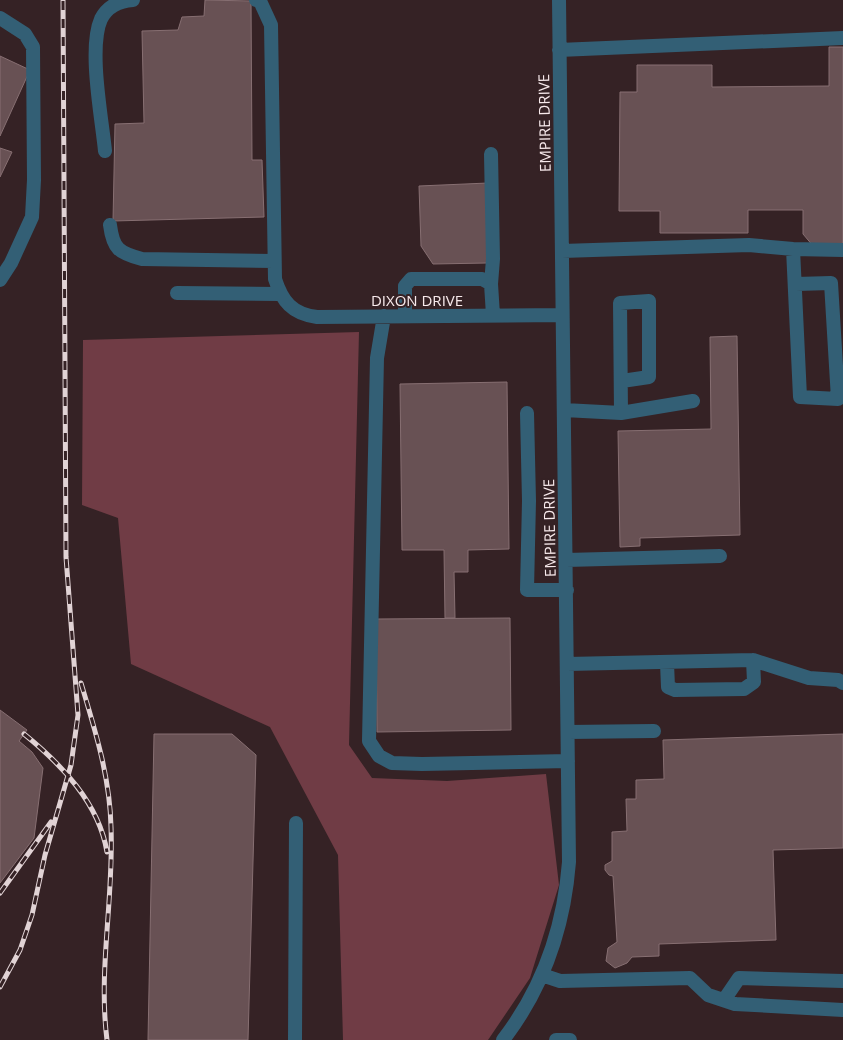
<svg xmlns="http://www.w3.org/2000/svg" width="843" height="1040" font-family="'Open Sans',sans-serif">
<style>
.forest{fill:#703c45}
.building{fill:#685154;stroke:#876f72}
.lines{fill:none;stroke-linecap:round;stroke-linejoin:round}
.minor{stroke:#335f75;stroke-width:14}
.rail-casing{stroke:#e1d3d5;stroke-width:5}
.rail{stroke:#352225;stroke-width:3;stroke-dasharray:9;stroke-linecap:butt}
.labels{text-anchor:middle;dominant-baseline:central;stroke-width:4;stroke-linejoin:round;paint-order:stroke}
.street-label{font-size:15px;fill:#f8eaec;stroke:#352225}
</style>
<rect width="100%" height="100%" fill="#352225"/>
<path class="forest" d="M 359,332 L 349,745 L 372,778 L 447,781 L 546,774 L 559,885 L 530,978 L 488,1040 L 343,1040 L 338,855 L 270,727 L 131,664 L 118,518 L 82,505 L 83,340 Z"/>
<path class="building" d="M 205,0 L 251,1 L 252,160 L 262,160 L 264,217 L 113,221 L 115,124 L 144,123 L 142,31 L 178,30 L 182,17 L 204,16 Z
M 829,47 L 843,47 L 843,247 L 814,247 L 803,234 L 803,210 L 748,210 L 748,233 L 660,233 L 660,211 L 619,211 L 620,92 L 637,92 L 637,65 L 712,65 L 712,87 L 829,86 Z
M 0,56 L 30,70 L 0,136 Z
M 0,148 L 12,152 L 0,177 Z
M 488,183 L 487,263 L 433,264 L 421,246 L 419,186 Z
M 737,336 L 740,535 L 640,538 L 640,546 L 620,547 L 618,431 L 711,429 L 710,337 Z
M 507,382 L 509,549 L 468,550 L 468,572 L 454,572 L 455,618 L 445,618 L 444,550 L 402,550 L 400,384 Z
M 510,618 L 511,730 L 377,732 L 376,619 Z
M 0,710 L 27,730 L 19,741 L 32,752 L 43,768 L 34,838 L 0,883 Z
M 154,734 L 232,734 L 256,755 L 248,1040 L 148,1040 Z
M 843,734 L 843,848 L 773,850 L 776,940 L 659,944 L 659,956 L 632,957 L 627,963 L 615,968 L 606,961 L 608,948 L 617,942 L 613,876 L 609,875 L 605,870 L 605,865 L 612,861 L 612,832 L 627,831 L 626,799 L 636,799 L 636,780 L 664,779 L 663,740 Z"/>
<g class="lines">
<path class="minor" d="M 256,0 L 260,1 L 271,25 L 275,279 C 282,301 292,314 317,317 L 562,315
M 0,18 L 25,34 L 33,47 L 34,180 L 32,217 L 11,263 L 0,280
M 559,50 L 843,38
M 105,151 C 102,119 88,48 101,19 C 107,7 119,1 133,0
M 110,225 C 113,249 119,253 142,259 L 274,261
M 793,249 L 800,397 L 838,399 L 831,283 L 796,284
M 562,251 L 749,245 L 793,249 L 843,250
M 491,284 L 493,259 L 491,154
M 177,293 L 280,294
M 384,316 L 377,358 L 369,741 L 379,756 L 392,763 L 422,764 L 568,761
M 405,316 L 405,286 L 411,279 L 482,279 L 491,284 L 493,315
M 564,410 L 621,413 L 693,401
M 527,413 L 529,501 L 527,590 L 567,590
M 621,413 L 620,303 L 649,301 L 649,377 L 622,381
M 566,560 L 720,556
M 667,663 L 668,687 L 675,690 L 744,689 L 754,682 L 753,660
M 567,664 L 753,660 L 809,678 L 838,680 L 843,683
M 568,732 L 654,731
M 542,975 L 560,981 L 690,978 L 708,995 L 735,1004 L 843,1010
M 724,1000 L 739,978 L 843,981
M 295,1040 L 296,823
M 503,1040 C 543,988 564,927 569,862 L 559,0
M 556,1040 L 570,1040"/>
<g class="rail-casing">
<path id="rail" d="M 81,683 C 95,730 110,777 111,827 C 114,898 98,970 107,1040
M 24,734 C 61,764 99,803 107,852
M 0,893 L 51,822
M 0,987 L 20,950 L 32,915 L 45,855 L 71,765 L 78,715 L 66,557 L 63,0"/>
</g>
<use href="#rail" class="rail"/>
</g>
<g class="labels">
<g class="street-label">
<text transform="translate(544 123) rotate(-91)">EMPIRE DRIVE</text>
<text x="417" y="300">DIXON DRIVE</text>
<text transform="translate(549 528) rotate(-91)">EMPIRE DRIVE</text>
</g>
</g>
</svg>
